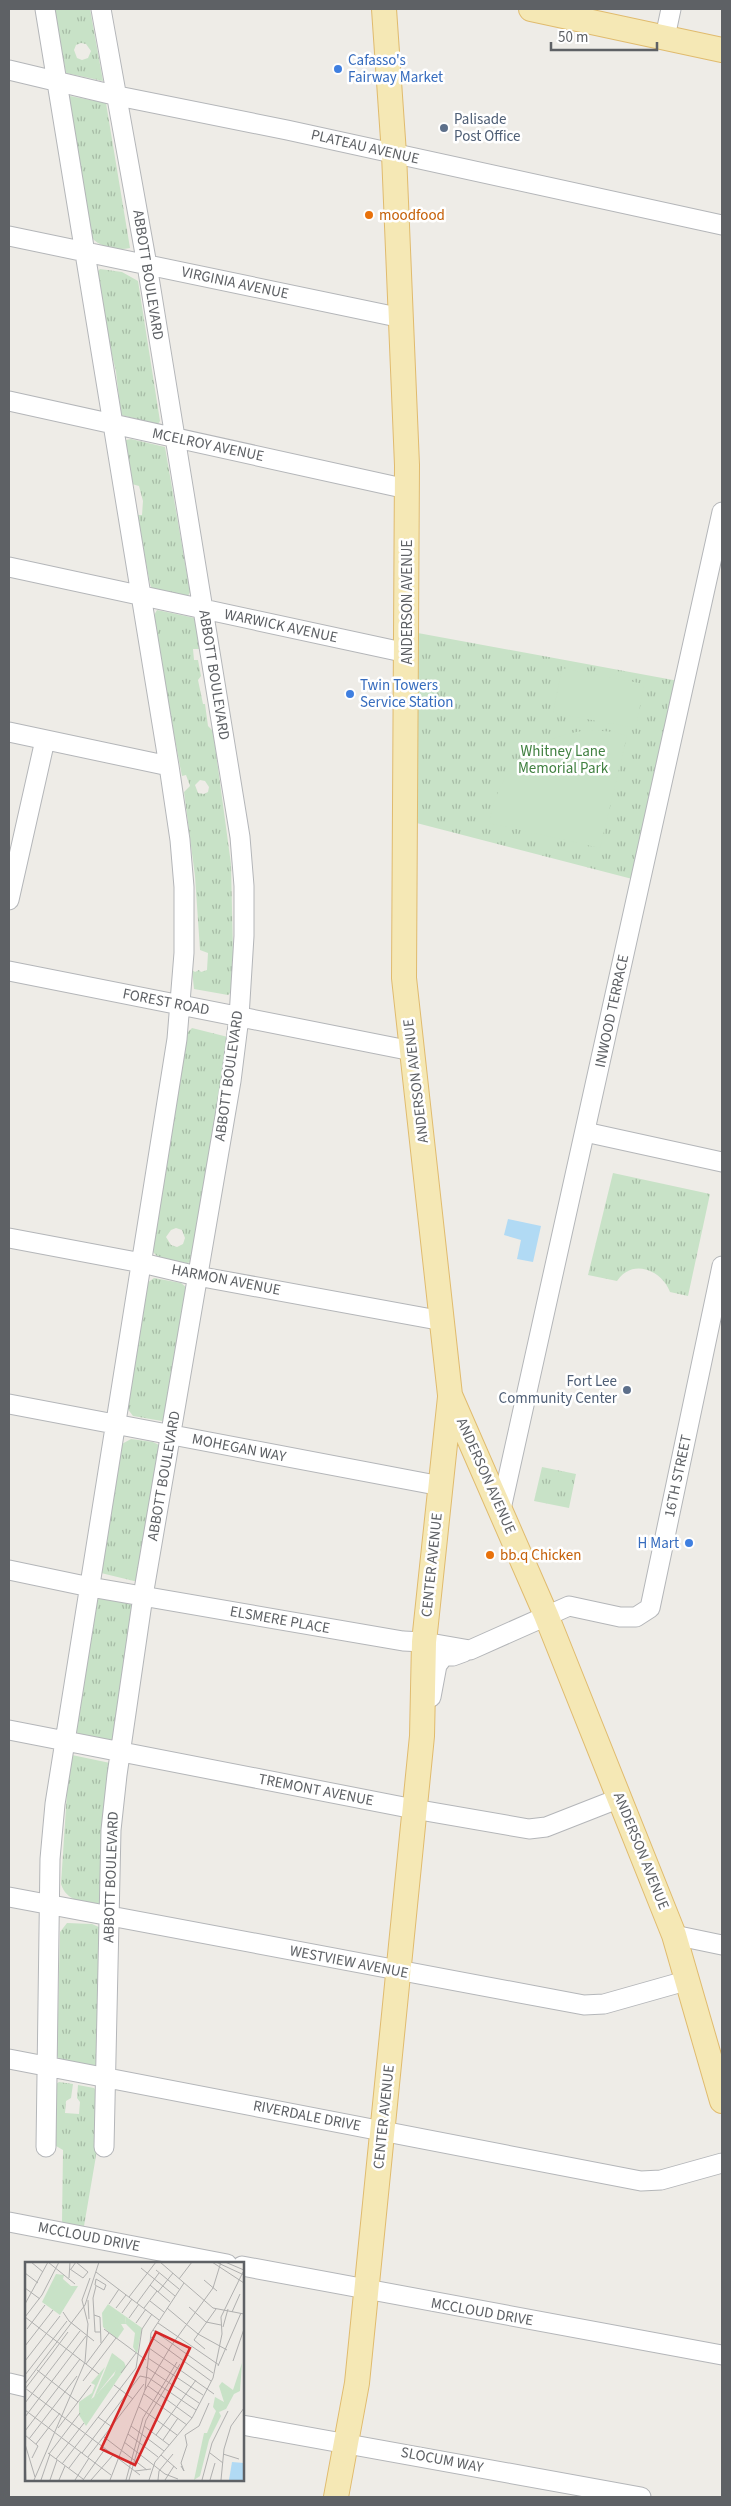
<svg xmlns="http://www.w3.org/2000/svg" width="731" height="2506" font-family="'Source Sans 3',sans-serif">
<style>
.grass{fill:url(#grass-tufts);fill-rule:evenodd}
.pitch{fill:#c8e2c7}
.water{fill:#b1daf4}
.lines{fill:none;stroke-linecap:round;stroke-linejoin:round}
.minor-casing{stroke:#b4b6b9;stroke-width:21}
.major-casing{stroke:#e0bb6e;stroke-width:26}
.minor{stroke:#fff;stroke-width:19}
.major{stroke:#f5e8b5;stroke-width:24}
.shop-dot{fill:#3f7fe0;stroke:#fff;stroke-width:2}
.service-dot{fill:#5c6f8a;stroke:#fff;stroke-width:2}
.food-dot{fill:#e8710a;stroke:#fff;stroke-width:2}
.labels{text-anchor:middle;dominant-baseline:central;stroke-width:5;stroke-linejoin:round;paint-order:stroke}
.shop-label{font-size:15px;fill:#366cbe;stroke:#fff;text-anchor:start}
.service-label{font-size:15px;fill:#4e5e75;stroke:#fff;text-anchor:start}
.street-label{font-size:15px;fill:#5e6165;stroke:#fff}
.food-label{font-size:15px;fill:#c56008;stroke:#fff;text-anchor:start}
.park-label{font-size:15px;fill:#418141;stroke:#fff}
.inset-road{fill:none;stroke:#b0b0af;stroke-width:1}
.view{fill:#d62828;fill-opacity:0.15;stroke:#d62828;stroke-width:2.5}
.inset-edge{fill:none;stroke:#5e6165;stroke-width:2.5}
</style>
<defs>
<pattern id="grass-tufts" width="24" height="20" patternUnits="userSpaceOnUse" patternTransform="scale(1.25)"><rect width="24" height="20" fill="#c8e2c7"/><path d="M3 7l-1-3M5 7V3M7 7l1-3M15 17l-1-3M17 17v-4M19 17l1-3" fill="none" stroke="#a6bba5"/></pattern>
</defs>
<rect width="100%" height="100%" fill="#eeece7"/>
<path class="grass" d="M 54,9 L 90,9 L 103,81 L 66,73 ZM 81,43 L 86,44 L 91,51 L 88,58 L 82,60 L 77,58 L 74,50 L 76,45 Z
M 70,96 L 106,103 L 130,248 C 117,251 100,247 92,238 L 68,99 Z
M 100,269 L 122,272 L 138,281 L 160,421 L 158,424 L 121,415 L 116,372 L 103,317 L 97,272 Z
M 131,439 L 165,447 L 190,592 L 188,596 L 152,589 L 150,584 L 137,515 L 142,515 L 143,501 L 139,486 L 132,484 L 125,446 L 126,440 Z
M 157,610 L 195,618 L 200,649 L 193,649 L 194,660 L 198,660 L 201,676 L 198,680 L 203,704 L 205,704 L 208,726 L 213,731 L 231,864 L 233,953 L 232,991 L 228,995 L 194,989 L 192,970 L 195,972 L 199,970 L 201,972 L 207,970 L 208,953 L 200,950 L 195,876 L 184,792 L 190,786 L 186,775 L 182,776 C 171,723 164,670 153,617 ZM 200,780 L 205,781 L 209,787 L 208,792 L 204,794 L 198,793 L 195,785 Z
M 407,631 L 684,682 L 640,881 L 405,820 Z
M 192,1028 L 228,1037 L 226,1062 L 191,1262 L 187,1263 L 159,1258 L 153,1252 L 184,1047 L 188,1032 ZM 176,1228 L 182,1230 L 185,1238 L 183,1244 L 177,1247 L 171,1245 L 166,1237 L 171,1230 Z
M 613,1173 L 710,1194 L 688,1296 L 670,1292 C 662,1270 632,1258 617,1281 L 588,1275 Z
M 154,1278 L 181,1283 L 187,1288 L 166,1420 L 162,1421 L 133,1416 L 127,1408 L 147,1283 Z
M 131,1439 L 153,1442 L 161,1446 L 138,1581 L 134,1581 L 101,1573 L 120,1445 Z
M 542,1467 L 576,1474 L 569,1508 L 534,1501 Z
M 97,1598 L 133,1603 L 113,1741 L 76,1735 L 74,1732 Z
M 72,1755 L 110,1763 L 101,1904 C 85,1904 66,1901 61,1884 L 69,1762 Z
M 67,1923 L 92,1924 L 101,1928 L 98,2063 L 94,2067 L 59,2060 L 57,2055 L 60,1932 Z
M 59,2082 L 73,2084 L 71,2098 L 66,2101 L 65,2113 L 79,2114 L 80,2102 L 77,2098 L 78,2085 L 94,2088 L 97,2092 L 96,2156 L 84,2226 L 62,2223 L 63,2150 L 56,2146 L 55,2142 L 56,2084 Z"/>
<path class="pitch" d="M 562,668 L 644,684 L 636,728 L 553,713 Z
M 589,730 L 615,732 L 627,736 L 600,848 L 489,823 C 499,767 533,736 589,730 Z"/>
<path class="water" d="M 508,1219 L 541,1226 L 533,1262 L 517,1259 L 521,1240 L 504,1235 Z"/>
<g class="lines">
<g class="minor-casing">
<path id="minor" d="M 45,9 L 169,766 L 180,840 L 184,887 L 184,953 L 177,1039 L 55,1804 L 50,1859 L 46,2147
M 101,9 L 147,265 L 240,837 L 244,886 L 244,936 L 239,1017 L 231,1081 L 143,1596 L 117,1775 L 111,1830 L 104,2147
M 665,37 L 671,9
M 9,70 L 118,96 L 287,130 L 722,225
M 9,236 L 402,318
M 9,401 L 407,489
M 9,567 L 407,653
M 9,732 L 169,766
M 9,900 L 45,740
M 9,971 L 412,1051
M 585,1132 L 722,1162
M 9,1238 L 142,1263 L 197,1276 L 443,1321
M 9,1404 L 441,1486
M 501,1509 L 722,512
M 9,1570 L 90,1587 L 403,1641 L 424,1642 L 470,1650 L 569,1606 L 620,1617 L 636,1617 L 650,1608 L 722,1266
M 431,1697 L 437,1665 L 444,1656 L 453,1656 L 464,1652
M 9,1730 L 414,1809 L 529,1829 L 546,1827 L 620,1798
M 9,1897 L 584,2005 L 604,2004 L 689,1980
M 674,1935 L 722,1945
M 9,2059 L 641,2181 L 661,2180 L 722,2163
M 9,2222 L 227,2264
M 242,2266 L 722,2355
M 9,2383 L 26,2387
M 242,2425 L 641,2497"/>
</g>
<g class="major-casing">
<path id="major" d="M 384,9 L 394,154 L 407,465 L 404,978 L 450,1395 L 546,1615 L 674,1935 L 722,2101
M 531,9 L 722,50
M 336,2497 L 357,2383 L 422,1736 L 424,1642 L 450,1397"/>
</g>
<use href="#minor" class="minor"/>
<use href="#major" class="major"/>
</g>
<g class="shop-dot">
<circle cx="338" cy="69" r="5"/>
<circle cx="350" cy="694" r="5"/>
<circle cx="689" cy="1543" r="5"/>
</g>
<g class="service-dot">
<circle cx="444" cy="128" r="5"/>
<circle cx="627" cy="1390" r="5"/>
</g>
<g class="food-dot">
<circle cx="369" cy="215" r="5"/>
<circle cx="490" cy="1555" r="5"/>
</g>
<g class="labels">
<g class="shop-label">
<text x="348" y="60">Cafasso's<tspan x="348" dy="17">Fairway Market</tspan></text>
<text x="360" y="685">Twin Towers<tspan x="360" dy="17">Service Station</tspan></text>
<text x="679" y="1543" text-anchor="end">H Mart</text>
</g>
<g class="service-label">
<text x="454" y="119">Palisade<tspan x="454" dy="17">Post Office</tspan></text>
<text x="617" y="1381" text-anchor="end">Fort Lee<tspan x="617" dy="17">Community Center</tspan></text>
</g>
<g class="street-label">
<text transform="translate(365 147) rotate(13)">PLATEAU AVENUE</text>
<text transform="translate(148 275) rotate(81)">ABBOTT BOULEVARD</text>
<text transform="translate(235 283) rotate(12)">VIRGINIA AVENUE</text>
<text transform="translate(208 445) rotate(12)">MCELROY AVENUE</text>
<text transform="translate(407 602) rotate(-90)">ANDERSON AVENUE</text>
<text transform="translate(281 626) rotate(12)">WARWICK AVENUE</text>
<text transform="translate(214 675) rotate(81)">ABBOTT BOULEVARD</text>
<text transform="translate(166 1002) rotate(11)">FOREST ROAD</text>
<text transform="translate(612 1011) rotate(-78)">INWOOD TERRACE</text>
<text transform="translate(229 1076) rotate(-82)">ABBOTT BOULEVARD</text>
<text transform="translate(416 1081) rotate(-97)">ANDERSON AVENUE</text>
<text transform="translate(226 1280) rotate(11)">HARMON AVENUE</text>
<text transform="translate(239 1448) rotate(11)">MOHEGAN WAY</text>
<text transform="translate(164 1476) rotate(-80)">ABBOTT BOULEVARD</text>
<text transform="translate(486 1476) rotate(66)">ANDERSON AVENUE</text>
<text transform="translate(678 1476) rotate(-78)">16TH STREET</text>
<text transform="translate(432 1565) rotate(-84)">CENTER AVENUE</text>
<text transform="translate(280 1620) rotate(10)">ELSMERE PLACE</text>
<text transform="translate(316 1790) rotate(11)">TREMONT AVENUE</text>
<text transform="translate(641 1851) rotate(68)">ANDERSON AVENUE</text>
<text transform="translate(111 1877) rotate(-88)">ABBOTT BOULEVARD</text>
<text transform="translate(349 1962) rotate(11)">WESTVIEW AVENUE</text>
<text transform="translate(307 2116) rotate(11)">RIVERDALE DRIVE</text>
<text transform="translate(384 2117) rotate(-84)">CENTER AVENUE</text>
<text transform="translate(89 2237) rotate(11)">MCCLOUD DRIVE</text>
<text transform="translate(482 2312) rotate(10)">MCCLOUD DRIVE</text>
<text transform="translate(442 2460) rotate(11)">SLOCUM WAY</text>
</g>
<g class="food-label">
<text x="379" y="215">moodfood</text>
<text x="500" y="1555">bb.q Chicken</text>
</g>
<g class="park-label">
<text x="563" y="751">Whitney Lane<tspan x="563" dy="17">Memorial Park</tspan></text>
</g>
</g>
<g transform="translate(25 2262)">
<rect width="219" height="219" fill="#eeece7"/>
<path d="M 83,42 L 100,54 L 101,62 L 96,62 L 99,67 L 92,77 L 78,65 L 77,51 Z" fill="#c8e2c7"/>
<path d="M 31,12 L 39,13 L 38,17 L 46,24 L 53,24 L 35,53 L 17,40 ZM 100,54 L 117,66 L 112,92 L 108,85 L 110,71 L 101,62 ZM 87,91 L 99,100 L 101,105 L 61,164 L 54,153 L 54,140 L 67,131 L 70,123 L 66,121 L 80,105 L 59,154 L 72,132 L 89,113 L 94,99 ZM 217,101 L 215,129 L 209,132 L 201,147 L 194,150 L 196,154 L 184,178 L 175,214 L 169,218 L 179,171 L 182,171 L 191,149 L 188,145 L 190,135 L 199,140 L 194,124 L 197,120 L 208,128 Z" fill="#c8e2c7"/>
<path d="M 87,91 L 96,98 L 92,107 L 72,132 L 71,143 L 59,154 L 59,159 L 58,143 L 69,135 Z" fill="#c8e2c7"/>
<path d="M 207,200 L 219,201 L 219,218 L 204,218 Z" fill="#b1daf4"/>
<path class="inset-road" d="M 6,0 L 18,10M 135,0 L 188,46 L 219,52M 187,0 L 219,21M 191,0 L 219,13M 200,0 L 219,8M 116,6 L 150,34M 45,7 L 58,16 L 63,10 L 51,0 L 46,7M 131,8 L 154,27M 71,10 L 134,58M 0,11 L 13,21M 44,16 L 45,0M 71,17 L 81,23 L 79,28 L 70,23 ZM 154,17 L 167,0M 179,18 L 192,29M 125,23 L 145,40M 71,24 L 68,36 L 70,70 L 75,70M 0,26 L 15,37M 133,30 L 148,11M 104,35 L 131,0M 63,38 L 64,57M 125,39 L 139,50M 112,41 L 134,11M 0,42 L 23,0 L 50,22M 84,42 L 94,27M 164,45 L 181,60 L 196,63M 91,46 L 101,33M 119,46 L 132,29M 142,46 L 173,72 L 202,88M 38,50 L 44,59 L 69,79M 207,50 L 215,32M 97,51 L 107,37M 69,53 L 75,55 L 76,81M 0,55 L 74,112M 0,55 L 17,33 L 34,0M 104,56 L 114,42M 111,61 L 121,47M 133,61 L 194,103M 198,65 L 203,47M 2,67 L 20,43M 79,67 L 121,98M 128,68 L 188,111M 126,75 L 186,119M 0,84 L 28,48M 124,86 L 189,132M 180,87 L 169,78 L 191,47M 26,93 L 43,70M 123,96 L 178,133M 0,99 L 35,54M 11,99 L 42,59M 208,99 L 219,67M 61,102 L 84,71M 193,104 L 216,51M 121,105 L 174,141M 12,108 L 53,140M 96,111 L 111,91M 0,113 L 11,99M 58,119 L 91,76M 0,122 L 60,43 L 74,0M 89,123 L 108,137M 123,124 L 167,156M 0,126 L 115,213M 0,127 L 26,93M 120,128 L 146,84 L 188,26 L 196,0M 119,132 L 162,163M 0,141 L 55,69M 114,145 L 152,173M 0,148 L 86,213M 0,155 L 61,74M 73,155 L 87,165M 106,164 L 139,189M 119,164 L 144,183M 33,166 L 66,123M 0,169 L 55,97M 103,172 L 133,195M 0,173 L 13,184 L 7,196M 131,173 L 171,118M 160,173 L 174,164 L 184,141M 79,175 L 122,208M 4,177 L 52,114M 138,178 L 153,156M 99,180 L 140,212 L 153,217M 0,182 L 10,215M 11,182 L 35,151M 23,191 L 58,217M 57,191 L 115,114 L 124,116 L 171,148M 185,191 L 198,201M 24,192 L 55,151M 198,192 L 214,197M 136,193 L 152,207M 0,195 L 1,218M 63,195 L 119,122M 31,197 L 59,161M 37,202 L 111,106 L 117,67 L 127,52M 156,204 L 159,209 L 156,201 L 162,183 L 160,173M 44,206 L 56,190M 110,209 L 126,207M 9,218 L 60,100 L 63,62 L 57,38 L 65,16M 16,218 L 25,192M 25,218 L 32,198M 34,218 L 40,204M 50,218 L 64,196M 58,218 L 80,187M 66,218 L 88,193M 85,218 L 120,128 L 126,71 L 159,21M 101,218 L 118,156 L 152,100M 104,218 L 121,158 L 155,102M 124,218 L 130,200 L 167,156 L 188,116 L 197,72 L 196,55 L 218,10M 133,218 L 134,209 L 148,192M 140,218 L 149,204M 177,218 L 187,181 L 203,149M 185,218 L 190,201M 196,218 L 199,187 L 206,164 L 219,146"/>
<path class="view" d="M 131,70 L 165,86 L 110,203 L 76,187 Z"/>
<rect width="219" height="219" class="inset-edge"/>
</g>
<rect width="731" height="2506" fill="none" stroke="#5e6165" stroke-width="20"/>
<path d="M551 42v8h106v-8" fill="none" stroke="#5e6165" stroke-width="2.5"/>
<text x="558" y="42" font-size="15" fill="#5e6165" stroke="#ffffff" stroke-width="4" paint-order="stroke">50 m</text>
</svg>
